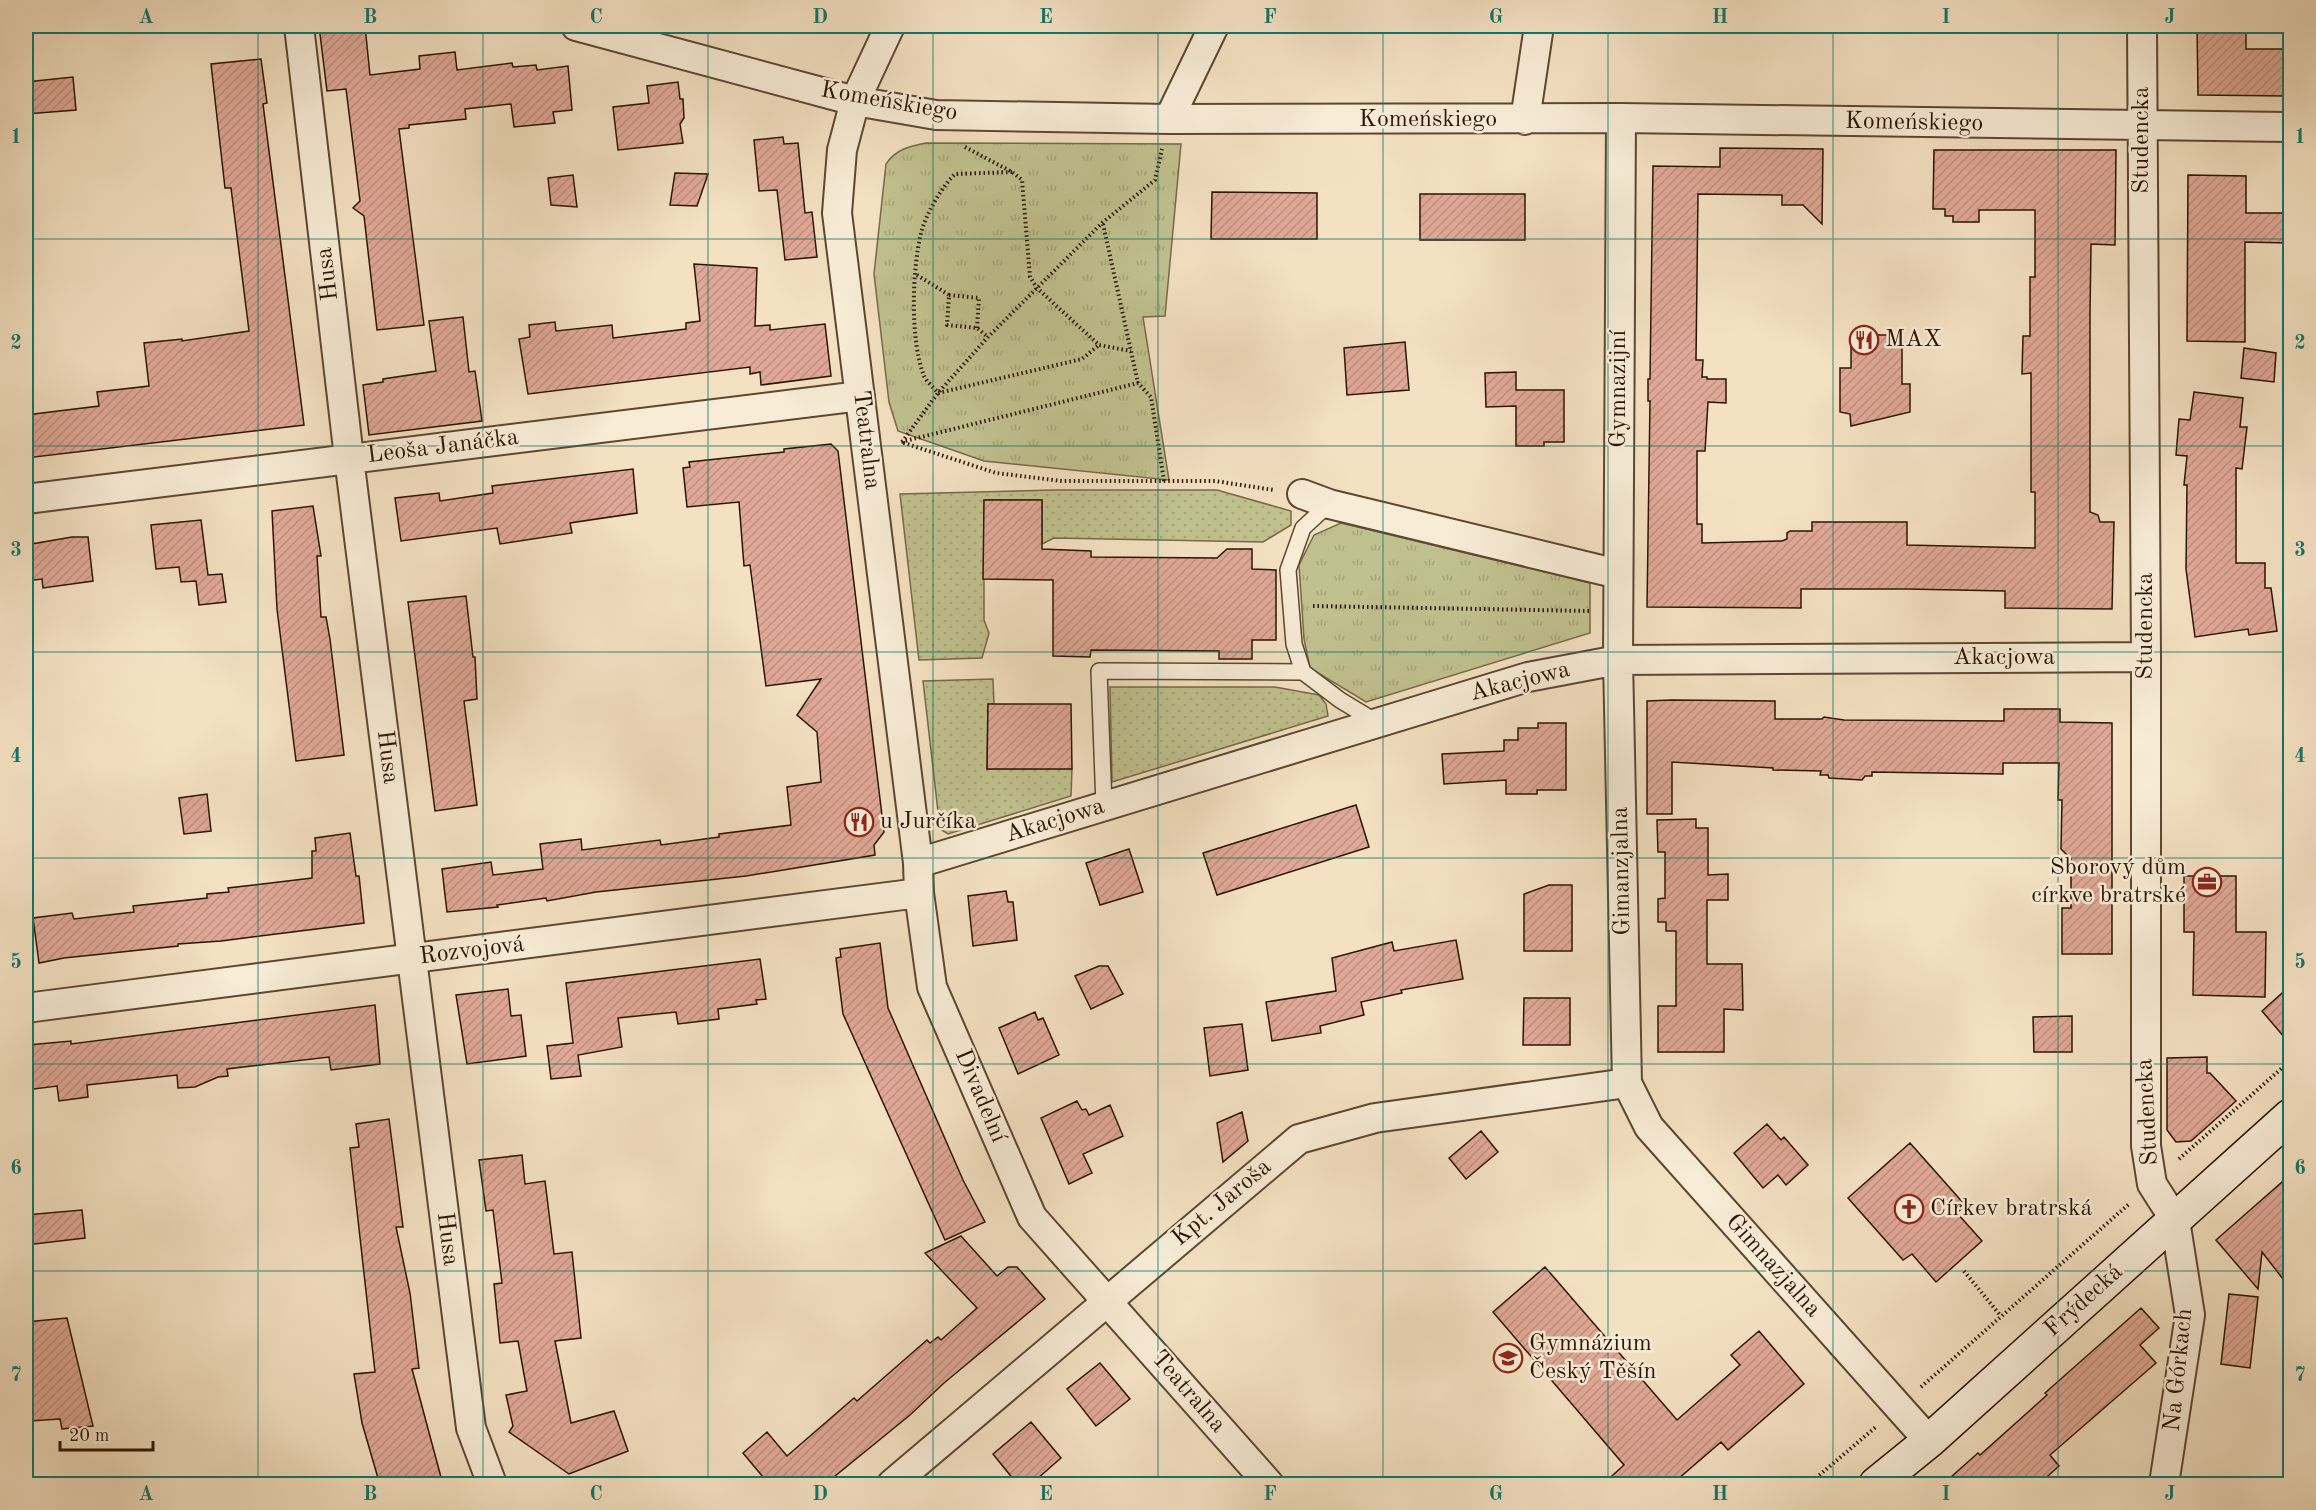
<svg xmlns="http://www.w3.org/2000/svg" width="2316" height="1510" font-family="'Old Standard TT',serif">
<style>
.grass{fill:url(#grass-dots);stroke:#766a48;stroke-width:1.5}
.park{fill:url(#park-tufts);stroke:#766a48;stroke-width:1.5}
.building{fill:url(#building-hatch);stroke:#2b1400;stroke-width:1.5}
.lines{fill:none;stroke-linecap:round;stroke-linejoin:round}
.lane-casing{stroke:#5d4730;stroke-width:18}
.street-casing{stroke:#5d4730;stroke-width:32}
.secondary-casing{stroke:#2b1400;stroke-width:36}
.path{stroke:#2b1400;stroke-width:4;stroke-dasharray:1.5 3;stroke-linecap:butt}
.lane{stroke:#f8ecd7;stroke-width:15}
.street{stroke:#f8ecd7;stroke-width:28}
.secondary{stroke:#f8ecd7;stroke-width:33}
.grid{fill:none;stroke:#0f766e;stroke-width:1.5;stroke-opacity:0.55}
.labels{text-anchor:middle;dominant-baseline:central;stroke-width:5;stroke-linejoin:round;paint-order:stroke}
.street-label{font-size:24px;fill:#2b1400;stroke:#f8ecd7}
.poi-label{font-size:24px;fill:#2b1400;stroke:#f8ecd7;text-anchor:start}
.neatline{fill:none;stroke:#0f766e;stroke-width:2}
.grid-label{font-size:20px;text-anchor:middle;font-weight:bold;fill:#0f766e}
</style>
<defs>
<pattern id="grass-dots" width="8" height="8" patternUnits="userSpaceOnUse" patternTransform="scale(1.5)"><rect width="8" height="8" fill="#c1c18f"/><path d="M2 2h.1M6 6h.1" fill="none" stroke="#a6a57a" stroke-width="1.8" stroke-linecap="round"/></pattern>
<pattern id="park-tufts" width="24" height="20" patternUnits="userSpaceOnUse" patternTransform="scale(1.5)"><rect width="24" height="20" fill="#c1c18f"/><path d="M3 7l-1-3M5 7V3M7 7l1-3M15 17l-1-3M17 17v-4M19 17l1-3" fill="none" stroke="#a6a57a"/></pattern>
<pattern id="building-hatch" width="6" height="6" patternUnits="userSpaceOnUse" patternTransform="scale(1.5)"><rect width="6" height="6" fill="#e0a896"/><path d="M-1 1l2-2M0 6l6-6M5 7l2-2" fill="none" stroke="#c09080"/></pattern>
</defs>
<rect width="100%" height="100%" fill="#f4e1c2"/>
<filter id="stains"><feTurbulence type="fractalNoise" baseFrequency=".00333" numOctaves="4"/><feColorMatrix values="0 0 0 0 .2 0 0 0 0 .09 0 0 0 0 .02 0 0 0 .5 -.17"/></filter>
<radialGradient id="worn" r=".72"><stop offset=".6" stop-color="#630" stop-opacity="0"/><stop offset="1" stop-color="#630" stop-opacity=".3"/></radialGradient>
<path class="grass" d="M 1054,490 L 1217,490 L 1291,511 L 1291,525 L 1263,542 L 1054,538 L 1042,544 L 1042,500 L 984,500 L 984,620 L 989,633 L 982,658 L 919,660 L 900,494 Z
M 993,679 L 994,704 L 988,705 L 987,769 L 1072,769 L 1071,796 L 948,834 L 940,829 L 923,681 Z
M 1110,687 L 1275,687 L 1319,695 L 1326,704 L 1328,716 L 1112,782 Z"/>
<path class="park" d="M 926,143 L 1181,144 L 1165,316 L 1143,317 L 1169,480 L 984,461 L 898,431 L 889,402 L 874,274 L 886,164 C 896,149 910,146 926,143 Z
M 1341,523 L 1590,583 L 1590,633 L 1366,702 L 1310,668 L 1304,639 L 1299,565 L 1314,535 Z"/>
<path class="building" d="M 319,26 L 365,26 L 370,75 L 420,69 L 419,56 L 455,52 L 457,70 L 512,63 L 513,67 L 536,65 L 537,70 L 568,66 L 572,110 L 553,112 L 555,123 L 514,127 L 511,104 L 465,109 L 466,119 L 409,125 L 409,128 L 399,129 L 424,325 L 377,330 L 364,216 L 353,208 L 360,201 L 346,89 L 327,91 Z
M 2197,26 L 2246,26 L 2246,49 L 2290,49 L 2290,96 L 2198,95 Z
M 261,59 L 267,103 L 263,104 L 304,425 L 26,458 L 26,415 L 99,406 L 97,392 L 149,386 L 144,343 L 182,339 L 182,341 L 249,331 L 231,188 L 225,188 L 211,64 Z
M 73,77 L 76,110 L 26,114 L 26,82 Z
M 678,82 L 680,99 L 683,99 L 684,118 L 680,124 L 683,143 L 618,150 L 613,107 L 649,103 L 647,86 Z
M 783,137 L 784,144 L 798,143 L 805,213 L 812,212 L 817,257 L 785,260 L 777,190 L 759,191 L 754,140 Z
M 1720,148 L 1823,149 L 1822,224 L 1803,205 L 1782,205 L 1782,195 L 1698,194 L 1696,360 L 1703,360 L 1702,377 L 1707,377 L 1707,379 L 1726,379 L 1726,403 L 1708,402 L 1705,451 L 1697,451 L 1697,524 L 1702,524 L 1702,543 L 1782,541 L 1787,539 L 1787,533 L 1790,531 L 1812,531 L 1812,522 L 1907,522 L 1907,545 L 2035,548 L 2035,492 L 2031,492 L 2031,373 L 2022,374 L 2023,336 L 2030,336 L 2030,277 L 2035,277 L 2035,210 L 1979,210 L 1979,222 L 1953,222 L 1953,216 L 1945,216 L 1945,209 L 1933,209 L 1934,150 L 2116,150 L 2115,245 L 2091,244 L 2090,314 L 2090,512 L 2098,515 L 2100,522 L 2114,522 L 2112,609 L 2005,608 L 2005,591 L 1907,589 L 1801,589 L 1801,608 L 1647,607 L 1650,401 L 1648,401 L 1648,379 L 1650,379 L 1653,166 L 1720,167 Z
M 675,173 L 708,174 L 697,206 L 670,205 Z
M 573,175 L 577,207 L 551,205 L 548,178 Z
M 2188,175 L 2246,176 L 2246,213 L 2290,213 L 2290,243 L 2245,242 L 2245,342 L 2187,341 Z
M 1212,192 L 1317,193 L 1317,239 L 1211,239 Z
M 1420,194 L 1525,194 L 1525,240 L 1420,240 Z
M 694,264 L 757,268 L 755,326 L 770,325 L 770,330 L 825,324 L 831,376 L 761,385 L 760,372 L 750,374 L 750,367 L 528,394 L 519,339 L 530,337 L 529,325 L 555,322 L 556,331 L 612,325 L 613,338 L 686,329 L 686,323 L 700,321 Z
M 463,317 L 469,372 L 475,371 L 482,421 L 369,435 L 363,385 L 383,382 L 383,379 L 436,371 L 429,321 Z
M 1851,335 L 1902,335 L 1902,384 L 1910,384 L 1910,412 L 1851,426 L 1850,414 L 1840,412 L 1840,368 L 1851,368 Z
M 1405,342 L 1409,390 L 1347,395 L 1344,348 Z
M 2244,348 L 2276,353 L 2274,382 L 2241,378 Z
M 1516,372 L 1516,390 L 1564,390 L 1564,442 L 1544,442 L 1544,446 L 1516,446 L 1516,406 L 1486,407 L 1485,373 Z
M 2194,392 L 2243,398 L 2240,427 L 2247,427 L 2242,469 L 2236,468 L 2236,563 L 2265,563 L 2265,588 L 2271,588 L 2277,631 L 2249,635 L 2248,629 L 2195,637 L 2186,569 L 2187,485 L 2184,485 L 2187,456 L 2176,455 L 2179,419 L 2190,420 Z
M 831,444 L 838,451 L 884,832 L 874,845 L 875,855 L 746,876 L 596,892 L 547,901 L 546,898 L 497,905 L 498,907 L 447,912 L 442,869 L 491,862 L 493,875 L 543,869 L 540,844 L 581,839 L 582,850 L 660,840 L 661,845 L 719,837 L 719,834 L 791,825 L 787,787 L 821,782 L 817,732 L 797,715 L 821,679 L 766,686 L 750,565 L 744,566 L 739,502 L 687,507 L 683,468 L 690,467 L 689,462 L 784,452 L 784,449 Z
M 633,469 L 637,513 L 570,523 L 572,533 L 500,544 L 497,528 L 401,541 L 395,498 L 439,493 L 440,501 L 493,493 L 492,486 Z
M 984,500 L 1042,500 L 1042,549 L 1091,551 L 1091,557 L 1217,558 L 1227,549 L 1252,549 L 1252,569 L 1276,570 L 1276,640 L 1252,640 L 1252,659 L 1219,659 L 1219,651 L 1091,650 L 1090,657 L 1053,656 L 1053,580 L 983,579 Z
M 313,506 L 321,556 L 317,556 L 321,617 L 326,617 L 330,639 L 344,755 L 296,761 L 277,609 L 272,511 Z
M 201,520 L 208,575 L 222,574 L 226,602 L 199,605 L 196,581 L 181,582 L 179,567 L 156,569 L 151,525 Z
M 72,537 L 88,537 L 93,581 L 43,588 L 42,579 L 26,581 L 26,545 Z
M 466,596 L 473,657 L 475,657 L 477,699 L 464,701 L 477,805 L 435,811 L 408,602 Z
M 1672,700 L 1775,701 L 1775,719 L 1822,719 L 1824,717 L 1844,720 L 2004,721 L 2004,709 L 2060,709 L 2060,722 L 2112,723 L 2112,954 L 2062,954 L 2062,908 L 2071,908 L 2071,859 L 2061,849 L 2062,800 L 2058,800 L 2059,763 L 2003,763 L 2003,774 L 1872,772 L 1872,776 L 1865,776 L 1862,780 L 1829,778 L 1828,775 L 1820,775 L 1821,771 L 1773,770 L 1773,768 L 1672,762 L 1672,814 L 1647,814 L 1647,701 Z
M 988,704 L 1071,704 L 1072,769 L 987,769 Z
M 1538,723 L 1566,723 L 1566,790 L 1537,790 L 1537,794 L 1506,794 L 1506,780 L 1444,784 L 1442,754 L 1504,751 L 1504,740 L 1518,740 L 1518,728 L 1538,728 Z
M 207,794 L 211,831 L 184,834 L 179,798 Z
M 1356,805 L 1369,847 L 1217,895 L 1203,853 Z
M 1696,819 L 1696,828 L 1708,828 L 1708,875 L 1728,874 L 1728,900 L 1707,900 L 1707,964 L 1742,964 L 1743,1010 L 1724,1009 L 1724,1052 L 1658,1052 L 1658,1006 L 1676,1006 L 1676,931 L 1666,931 L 1666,922 L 1658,922 L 1658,899 L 1665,898 L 1665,852 L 1658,852 L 1657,820 Z
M 350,833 L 356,876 L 359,876 L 364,923 L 221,941 L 178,944 L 178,946 L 64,958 L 39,963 L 33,918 L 72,913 L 74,919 L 134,912 L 133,906 L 207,898 L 207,894 L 229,892 L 228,888 L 312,878 L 312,851 L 316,851 L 315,838 Z
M 1129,849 L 1143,892 L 1100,905 L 1086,863 Z
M 2184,876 L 2236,876 L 2236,932 L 2266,932 L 2265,997 L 2193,995 L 2194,932 L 2184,932 Z
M 1549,885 L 1572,885 L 1572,951 L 1524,951 L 1524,894 Z
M 1006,891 L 1008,902 L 1013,902 L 1017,940 L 973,946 L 968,896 Z
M 1456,940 L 1463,979 L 1401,990 L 1402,993 L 1361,1002 L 1364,1015 L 1320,1026 L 1321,1033 L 1272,1041 L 1266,1002 L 1336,991 L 1332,958 L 1392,942 L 1394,951 Z
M 880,943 L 888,1008 L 963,1180 L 985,1222 L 945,1240 L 843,1014 L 836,958 L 841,957 L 840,949 Z
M 760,959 L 766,999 L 756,1000 L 757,1004 L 718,1009 L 719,1019 L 678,1024 L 676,1012 L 618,1018 L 622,1047 L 578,1055 L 581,1076 L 551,1079 L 547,1046 L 573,1043 L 566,983 Z
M 1099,966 L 1108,966 L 1123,994 L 1091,1009 L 1075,976 Z
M 2290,986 L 2290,1044 L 2262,1011 Z
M 508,989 L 511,1016 L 521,1015 L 526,1056 L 467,1064 L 456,995 Z
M 1524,998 L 1570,998 L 1570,1045 L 1523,1045 Z
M 375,1005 L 380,1064 L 331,1070 L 329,1057 L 227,1069 L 228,1076 L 218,1077 L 195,1087 L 178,1088 L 177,1075 L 87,1085 L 88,1097 L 59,1101 L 57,1086 L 26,1090 L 26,1046 L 28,1045 L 71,1041 L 71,1044 Z
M 1035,1012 L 1038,1020 L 1043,1018 L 1059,1055 L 1018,1074 L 999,1028 Z
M 2072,1016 L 2072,1052 L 2034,1052 L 2033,1017 Z
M 1242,1024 L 1248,1070 L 1210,1076 L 1204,1028 Z
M 2207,1057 L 2207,1073 L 2210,1073 L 2236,1101 L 2191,1141 L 2176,1142 L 2167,1130 L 2167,1058 Z
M 1077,1101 L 1082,1110 L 1086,1109 L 1089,1115 L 1110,1105 L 1123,1136 L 1083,1154 L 1092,1173 L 1069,1184 L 1041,1118 Z
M 1242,1112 L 1248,1141 L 1223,1162 L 1217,1123 Z
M 389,1119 L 403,1227 L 396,1227 L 410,1293 L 419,1368 L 412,1369 L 442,1481 L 428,1485 L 380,1485 L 362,1423 L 354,1374 L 375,1372 L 350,1148 L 359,1147 L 356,1124 Z
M 1767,1124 L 1781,1140 L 1784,1137 L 1808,1165 L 1786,1185 L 1778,1175 L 1763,1188 L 1734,1153 Z
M 1481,1131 L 1498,1152 L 1466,1179 L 1449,1158 Z
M 1910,1143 L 1965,1205 L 1957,1213 L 1982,1241 L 1936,1282 L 1912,1254 L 1903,1260 L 1848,1198 Z
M 522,1155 L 525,1184 L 545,1181 L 554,1254 L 572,1252 L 581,1338 L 555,1341 L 571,1423 L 614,1411 L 628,1451 L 569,1474 L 509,1432 L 513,1426 L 506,1395 L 527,1391 L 518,1341 L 500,1343 L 494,1284 L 502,1283 L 493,1210 L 486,1211 L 479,1160 Z
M 2290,1175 L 2290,1288 L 2262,1252 L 2258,1289 L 2216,1240 Z
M 82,1210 L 85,1238 L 26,1245 L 26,1215 Z
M 961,1236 L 997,1276 L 1008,1267 L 1017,1267 L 1045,1299 L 944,1383 L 910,1415 L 824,1485 L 754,1485 L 763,1477 L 743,1453 L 767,1432 L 787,1456 L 854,1398 L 857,1401 L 927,1340 L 930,1343 L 938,1337 L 941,1340 L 977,1308 L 925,1253 Z
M 1545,1267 L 1677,1420 L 1740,1365 L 1731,1355 L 1759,1331 L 1804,1384 L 1728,1450 L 1721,1442 L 1671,1485 L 1602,1485 L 1624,1465 L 1493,1312 Z
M 2229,1294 L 2258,1297 L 2250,1368 L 2221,1364 Z
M 2141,1308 L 2159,1328 L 2140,1345 L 2156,1363 L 2050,1455 L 2059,1466 L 2038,1485 L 1942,1485 L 1978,1453 L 1980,1455 L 2047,1395 L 2045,1393 Z
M 67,1318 L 93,1426 L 62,1429 L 60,1419 L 30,1421 L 29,1411 L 26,1412 L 26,1322 Z
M 1100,1363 L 1130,1399 L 1096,1426 L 1067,1389 Z
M 1031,1422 L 1061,1458 L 1030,1485 L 1018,1485 L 993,1454 Z"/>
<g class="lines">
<g class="lane-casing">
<path id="lane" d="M 1329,504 L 1303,528 L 1288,570 L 1294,644 L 1303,672 L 1340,700 L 1378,723
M 1104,806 L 1099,671 L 1303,672"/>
</g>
<g class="street-casing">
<path id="street" d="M 299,26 L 349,458 L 471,1428 L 492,1484
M 576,26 L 855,101 L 936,115 L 1169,119 L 1621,118 L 2290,127
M 890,26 L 855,101 L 842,150 L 837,213 L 918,863 L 919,893 L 932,987 L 1032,1217 L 1269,1484
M 2142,26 L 2146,657 L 2146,1146 L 2152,1184 L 2175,1220 L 2190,1315 L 2164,1484
M 1621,118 L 1618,660 L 1627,1083 L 1649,1127 L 1929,1441
M 1169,119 L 1214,26
M 1525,120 L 1539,26
M 1302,494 L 1329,504 L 1618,574
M 26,499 L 860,396
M 918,863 L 1528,677 L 1618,660 L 2146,657
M 26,1008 L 919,893
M 892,1484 L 1299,1139 L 1375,1118 L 1627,1083"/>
</g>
<g class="secondary-casing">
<path id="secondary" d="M 1876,1484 L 1929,1441 L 2290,1116"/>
</g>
<path class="path" d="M 965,147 L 1012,172 L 1022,180 L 1030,277 L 1037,288 L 1099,345 L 1131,351
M 1012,172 L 955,174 C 941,188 926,214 921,233 C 912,271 910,340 924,376 C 927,382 934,388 938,393 L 1082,359 L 1099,345
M 1103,224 L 1138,383
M 917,275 L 949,295 L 947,325 L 977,328 L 988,337
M 949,295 L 979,298 L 977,328
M 902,442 L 938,393 L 988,337 L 1102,223 L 1155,180 L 1162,149
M 1164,481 L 1151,397 L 1138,383 L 901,442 L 996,473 L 1062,481 L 1215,481 L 1274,490
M 1313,606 L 1590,611
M 2179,1159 L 2290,1061
M 1964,1271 L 2000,1315
M 1921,1387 L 2129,1204
M 1809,1484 L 1877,1426"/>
<use href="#lane" class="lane"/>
<use href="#street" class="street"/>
<use href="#secondary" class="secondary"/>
</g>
<path class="grid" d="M 258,26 L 258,1484M 483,26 L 483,1484M 708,26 L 708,1484M 933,26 L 933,1484M 1158,26 L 1158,1484M 1383,26 L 1383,1484M 1608,26 L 1608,1484M 1833,26 L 1833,1484M 2058,26 L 2058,1484M 26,239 L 2290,239M 26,446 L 2290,446M 26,652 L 2290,652M 26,858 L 2290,858M 26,1064 L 2290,1064M 26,1271 L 2290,1271"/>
<defs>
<g id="restaurant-ring" transform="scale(1.5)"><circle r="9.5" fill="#f8ecd7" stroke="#8f2418" stroke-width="1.5"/><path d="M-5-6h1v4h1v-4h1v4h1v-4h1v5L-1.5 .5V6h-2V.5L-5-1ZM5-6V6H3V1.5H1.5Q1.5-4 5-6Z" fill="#8f2418"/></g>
<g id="office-ring" transform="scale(1.5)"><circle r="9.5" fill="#f8ecd7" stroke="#8f2418" stroke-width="1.5"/><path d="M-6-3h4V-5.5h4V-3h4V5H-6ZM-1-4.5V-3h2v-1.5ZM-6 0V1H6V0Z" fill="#8f2418"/></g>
<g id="church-ring" transform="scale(1.5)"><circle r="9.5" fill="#f8ecd7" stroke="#8f2418" stroke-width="1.5"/><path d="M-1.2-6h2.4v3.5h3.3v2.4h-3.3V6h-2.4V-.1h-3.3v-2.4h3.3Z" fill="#8f2418"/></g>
<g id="university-ring" transform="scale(1.5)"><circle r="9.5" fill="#f8ecd7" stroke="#8f2418" stroke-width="1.5"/><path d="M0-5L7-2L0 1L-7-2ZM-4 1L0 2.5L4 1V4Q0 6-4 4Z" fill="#8f2418"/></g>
</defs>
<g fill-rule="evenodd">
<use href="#restaurant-ring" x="1864" y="340"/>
<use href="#restaurant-ring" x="859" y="822"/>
<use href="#office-ring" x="2207" y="882"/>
<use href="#church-ring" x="1909" y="1209"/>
<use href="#university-ring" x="1508" y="1358"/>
</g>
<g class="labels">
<g class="street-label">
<text transform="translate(889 102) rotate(10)">Komeńskiego</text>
<text x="1428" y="120">Komeńskiego</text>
<text transform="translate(1914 123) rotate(1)">Komeńskiego</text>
<text transform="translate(2142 140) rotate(-90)">Studencka</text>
<text transform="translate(328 274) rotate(-97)">Husa</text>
<text transform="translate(1619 389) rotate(-90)">Gymnazijní</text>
<text transform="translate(866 440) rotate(83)">Teatralna</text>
<text transform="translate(443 447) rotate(-7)">Leoša Janáčka</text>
<text transform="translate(2146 626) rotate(-90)">Studencka</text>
<text x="2004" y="658">Akacjowa</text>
<text transform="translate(1520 682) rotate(-14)">Akacjowa</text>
<text transform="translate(387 757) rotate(83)">Husa</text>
<text transform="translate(1055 821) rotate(-17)">Akacjowa</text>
<text transform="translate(1622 871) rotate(-91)">Gimanzjalna</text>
<text transform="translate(472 951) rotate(-7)">Rozvojová</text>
<text transform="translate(980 1096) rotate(67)">Divadelní</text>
<text transform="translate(2148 1112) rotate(-93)">Studencka</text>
<text transform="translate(1222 1203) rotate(-40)">Kpt. Jaroša</text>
<text transform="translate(447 1239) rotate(83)">Husa</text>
<text transform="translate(1773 1266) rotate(48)">Gimnazjalna</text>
<text transform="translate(2084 1301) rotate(-42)">Frýdecká</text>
<text transform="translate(2179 1370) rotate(-84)">Na Górkach</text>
<text transform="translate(1188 1392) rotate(49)">Teatralna</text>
</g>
<g class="poi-label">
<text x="1885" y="340">MAX</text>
<text x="880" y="822">u Jurčíka</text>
<text x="2186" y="868" text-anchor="end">Sborový dům<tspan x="2186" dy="28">církve bratrské</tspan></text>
<text x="1930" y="1209">Církev bratrská</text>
<text x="1529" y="1344">Gymnázium<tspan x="1529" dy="28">Český Těšín</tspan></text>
</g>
</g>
<rect width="2316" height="1510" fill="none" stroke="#f4e1c2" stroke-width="66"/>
<path d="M60 1441v9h93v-9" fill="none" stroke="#2b1400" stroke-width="3"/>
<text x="69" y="1441" font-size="18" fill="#2b1400" stroke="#f8ecd7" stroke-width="4.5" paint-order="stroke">20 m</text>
<rect x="33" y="33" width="2250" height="1444" class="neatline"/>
<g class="grid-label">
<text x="146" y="23">A</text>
<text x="370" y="23">B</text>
<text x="596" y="23">C</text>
<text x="820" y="23">D</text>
<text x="1046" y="23">E</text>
<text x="1270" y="23">F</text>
<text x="1496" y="23">G</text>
<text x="1720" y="23">H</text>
<text x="1946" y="23">I</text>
<text x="2170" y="23">J</text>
<text x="16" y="143">1</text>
<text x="2300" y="143">1</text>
<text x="16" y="349">2</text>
<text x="2300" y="349">2</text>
<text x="16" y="556">3</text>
<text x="2300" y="556">3</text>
<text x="16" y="762">4</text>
<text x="2300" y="762">4</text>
<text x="16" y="968">5</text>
<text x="2300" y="968">5</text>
<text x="16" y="1174">6</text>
<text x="2300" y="1174">6</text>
<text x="16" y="1381">7</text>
<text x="2300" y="1381">7</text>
<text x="146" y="1500">A</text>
<text x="370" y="1500">B</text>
<text x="596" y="1500">C</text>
<text x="820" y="1500">D</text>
<text x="1046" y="1500">E</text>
<text x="1270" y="1500">F</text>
<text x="1496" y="1500">G</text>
<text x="1720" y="1500">H</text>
<text x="1946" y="1500">I</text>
<text x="2170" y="1500">J</text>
</g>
<rect width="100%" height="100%" filter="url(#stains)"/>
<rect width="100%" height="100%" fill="url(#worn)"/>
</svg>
